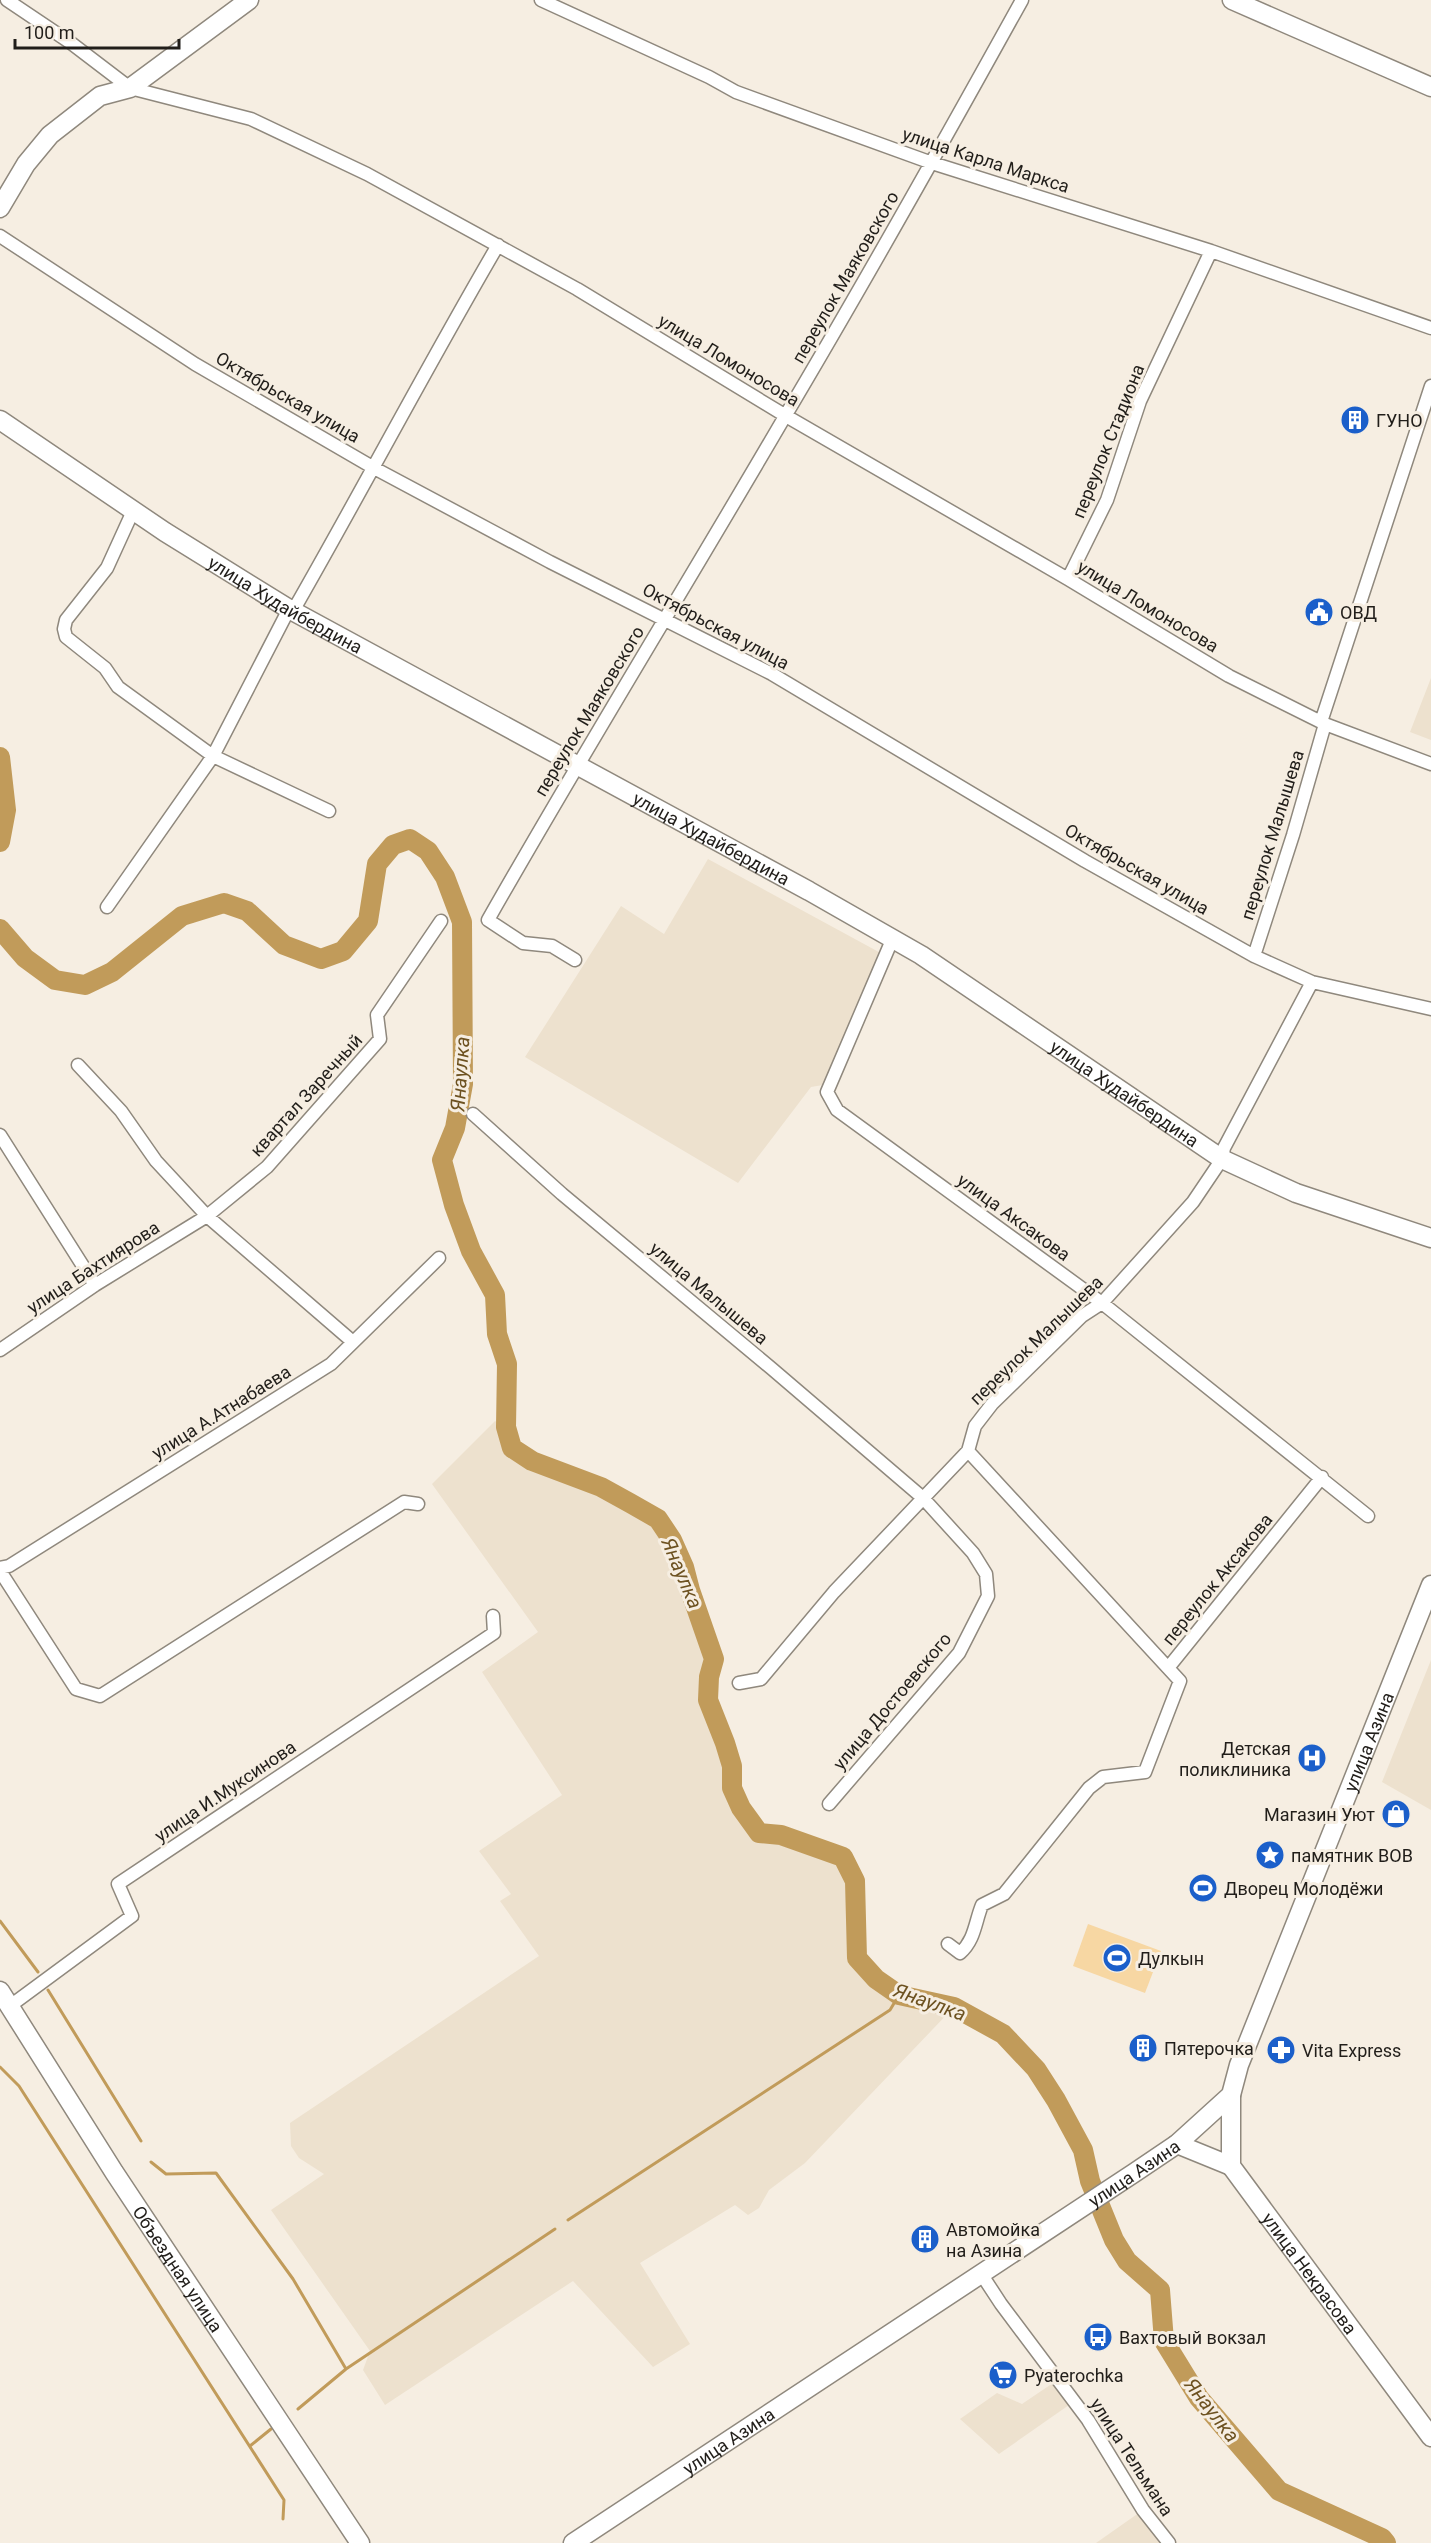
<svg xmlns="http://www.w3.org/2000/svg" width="1431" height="2543" font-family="Roboto,sans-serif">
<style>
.built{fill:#ede1ce}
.green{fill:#f7d7a3}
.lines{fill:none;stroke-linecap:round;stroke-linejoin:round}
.stream{stroke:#c19b5a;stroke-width:3}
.river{stroke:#c19b5a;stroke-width:20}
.street-casing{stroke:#8f887d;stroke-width:15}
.secondary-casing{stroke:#8f887d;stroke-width:21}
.street{stroke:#fff;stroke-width:12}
.secondary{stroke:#fff;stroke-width:18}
.labels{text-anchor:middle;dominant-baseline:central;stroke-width:6;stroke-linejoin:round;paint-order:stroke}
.street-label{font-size:18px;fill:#211e1a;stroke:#f6eee2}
.poi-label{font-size:18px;fill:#211e1a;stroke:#f6eee2;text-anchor:start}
.water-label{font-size:20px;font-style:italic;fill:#6d5221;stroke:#f6eee2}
</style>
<rect width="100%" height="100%" fill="#f6eee2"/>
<path class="built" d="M 1431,678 L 1431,740 L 1410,732 Z
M 708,859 L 888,957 L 823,1085 L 811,1087 L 738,1183 L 525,1057 L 621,906 L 664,934 Z
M 495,1421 L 506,1427 L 512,1448 L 532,1461 L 601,1487 L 658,1519 L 672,1540 L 684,1567 L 690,1590 L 714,1659 L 709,1677 L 708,1700 L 725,1743 L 732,1766 L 732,1788 L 741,1808 L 759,1833 L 781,1835 L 843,1857 L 855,1881 L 857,1958 L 876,1979 L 899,1995 L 954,2007 L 805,2163 L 769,2190 L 759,2208 L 748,2215 L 735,2205 L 640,2263 L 690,2344 L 653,2367 L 573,2281 L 385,2405 L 363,2370 L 370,2351 L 271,2210 L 324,2174 L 299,2158 L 291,2146 L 290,2123 L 539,1956 L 500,1901 L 511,1894 L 479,1851 L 562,1795 L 482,1672 L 538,1632 L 432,1484 Z
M 1431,1660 L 1431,1810 L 1382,1782 Z
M 1053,2383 L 1069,2405 L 999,2454 L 960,2419 L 997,2393 L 1022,2404 Z
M 1143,2510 L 1169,2543 L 1096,2543 Z"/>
<path class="green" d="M 1088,1924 L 1161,1951 L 1145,1993 L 1073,1966 Z"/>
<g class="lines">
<path class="stream" d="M 0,1921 L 38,1972
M 48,1990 L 141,2141
M 0,2067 L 19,2086 L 284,2500 L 283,2519
M 151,2162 L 166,2174 L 216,2173 L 293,2279 L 346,2369
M 568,2220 L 890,2010 L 899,1995
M 298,2409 L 346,2369 L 555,2229
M 250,2446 L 271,2429"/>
<path class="river" d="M 0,757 L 6,810 L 0,842
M 0,929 L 25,958 L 55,980 L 85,985 L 112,972 L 182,916 L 224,903 L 247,911 L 284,945 L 321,959 L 343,951 L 368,921 L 377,864 L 393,845 L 410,839 L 428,851 L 445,877 L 462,922 L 463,1084 L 455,1128 L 442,1160 L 454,1205 L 471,1251 L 495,1295 L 497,1334 L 507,1364 L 506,1427 L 512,1448 L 532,1461 L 601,1487 L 630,1503 L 658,1519 L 672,1540 L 684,1567 L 690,1590 L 714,1659 L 709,1677 L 708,1700 L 725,1743 L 732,1766 L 732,1788 L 741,1808 L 759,1833 L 781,1835 L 843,1857 L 855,1881 L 857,1958 L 876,1979 L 899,1995 L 954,2007 L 1003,2034 L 1036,2069 L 1056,2100 L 1083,2150 L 1090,2181 L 1114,2240 L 1127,2261 L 1160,2290 L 1164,2341 L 1199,2398 L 1279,2491 L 1382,2538 L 1386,2543"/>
<g class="street-casing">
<path id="street" d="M 7,0 L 71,43 L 130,88 L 251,119 L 367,174 L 577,289 L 786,416 L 1068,579 L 1229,676 L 1325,724 L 1431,764
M 541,0 L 709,77 L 736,92 L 932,163 L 1211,251 L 1431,328
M 0,236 L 195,364 L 374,468 L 550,562 L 772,674 L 1085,861 L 1254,956 L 1312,982 L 1431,1009
M 133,511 L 107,568 L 66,620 L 64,629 L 66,637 L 105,668 L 118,687 L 213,756 L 329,811
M 1068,579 L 1107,500 L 1140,401 L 1211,251
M 1321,722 L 1431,386
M 107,907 L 213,756 L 289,609 L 297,604 C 365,485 429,363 498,245
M 892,940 L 827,1092 L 837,1110 L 1102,1303 L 1368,1516
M 1254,956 L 1293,835 L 1325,724
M 575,960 L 552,946 L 523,943 L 488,920 C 584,751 686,586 784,418 C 866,280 944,141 1022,0
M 78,1065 L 121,1111 L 156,1161 L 207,1216 L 353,1342
M 473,1114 L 562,1194 L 771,1368 L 923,1498 L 973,1553 L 986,1574 L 988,1596 L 959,1653 L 829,1804
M 0,1135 L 95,1285
M 0,1350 L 95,1285 L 207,1216 L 267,1167 L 380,1039 L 377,1015 L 441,921
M 968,1451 L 1168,1668
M 0,1568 L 9,1566 L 331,1364 L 439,1258
M 0,1571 L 76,1689 L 100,1696 L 404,1502 L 418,1504
M 739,1683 L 761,1679 L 834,1592 L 968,1451 L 975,1426 L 992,1404 L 1082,1316 L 1102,1303 L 1193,1202 L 1222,1159 L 1224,1148 L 1312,982
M 948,1944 L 960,1953 C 975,1940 975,1922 982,1905 L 1004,1894 L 1089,1788 L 1103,1777 L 1145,1772 L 1180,1681 L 1168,1668 L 1322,1477
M 10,2006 L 132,1916 L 118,1884 L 494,1633 L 493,1616
M 982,2275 L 1001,2304 L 1088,2420 L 1143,2510 L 1169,2543"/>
</g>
<g class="secondary-casing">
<g id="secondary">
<path d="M 1232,0 L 1431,87"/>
<path d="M 0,208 L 26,164 L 50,135 L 100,96 L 130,88 L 249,0"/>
<path id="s1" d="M 0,420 L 165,532 L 289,609 L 809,891 L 921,955 L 1222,1159 L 1296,1193 L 1431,1238"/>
<path id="s2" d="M 0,1991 L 114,2172 L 360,2543"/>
<path id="s3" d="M 1231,2095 L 1231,2166 L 1431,2437"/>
<path d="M 1177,2144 L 1231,2166"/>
<path id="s4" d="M 573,2543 L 1134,2173 L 1177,2144 L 1231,2095 L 1239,2065 L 1431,1585"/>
</g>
</g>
<use href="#street" class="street"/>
<use href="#secondary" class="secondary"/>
</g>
<defs>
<g id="building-disc" transform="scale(1.5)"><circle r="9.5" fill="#1b5fca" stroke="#f6eee2"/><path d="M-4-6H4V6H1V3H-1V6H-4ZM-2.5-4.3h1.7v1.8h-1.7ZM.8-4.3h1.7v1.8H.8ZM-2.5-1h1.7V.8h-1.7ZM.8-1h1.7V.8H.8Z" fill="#fff"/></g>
<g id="civic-disc" transform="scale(1.5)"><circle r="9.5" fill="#1b5fca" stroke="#f6eee2"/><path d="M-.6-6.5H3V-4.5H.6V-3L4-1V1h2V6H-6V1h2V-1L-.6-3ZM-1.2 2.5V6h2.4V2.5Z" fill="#fff"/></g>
<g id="hospital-disc" transform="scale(1.5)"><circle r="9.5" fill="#1b5fca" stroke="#f6eee2"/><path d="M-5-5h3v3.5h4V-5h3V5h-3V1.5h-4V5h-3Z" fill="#fff"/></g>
<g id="shop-disc" transform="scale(1.5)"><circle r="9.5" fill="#1b5fca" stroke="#f6eee2"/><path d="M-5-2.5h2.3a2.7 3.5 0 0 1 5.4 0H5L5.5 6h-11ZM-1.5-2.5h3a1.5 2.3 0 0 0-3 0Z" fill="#fff"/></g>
<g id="sight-disc" transform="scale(1.5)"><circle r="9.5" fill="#1b5fca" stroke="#f6eee2"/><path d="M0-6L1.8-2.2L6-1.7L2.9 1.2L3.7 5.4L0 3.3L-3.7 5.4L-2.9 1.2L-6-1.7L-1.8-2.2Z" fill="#fff"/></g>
<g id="stadium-disc" transform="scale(1.5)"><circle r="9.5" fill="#1b5fca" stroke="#f6eee2"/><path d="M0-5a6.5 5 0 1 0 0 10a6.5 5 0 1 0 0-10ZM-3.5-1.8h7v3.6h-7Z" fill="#fff"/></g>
<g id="pharmacy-disc" transform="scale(1.5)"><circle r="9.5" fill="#1b5fca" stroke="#f6eee2"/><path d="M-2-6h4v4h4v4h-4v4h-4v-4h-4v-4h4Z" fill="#fff"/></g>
<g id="bus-disc" transform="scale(1.5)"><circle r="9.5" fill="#1b5fca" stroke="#f6eee2"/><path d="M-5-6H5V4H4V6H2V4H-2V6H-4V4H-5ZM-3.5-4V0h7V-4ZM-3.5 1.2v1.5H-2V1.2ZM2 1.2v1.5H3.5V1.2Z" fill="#fff"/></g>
<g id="supermarket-disc" transform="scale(1.5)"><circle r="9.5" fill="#1b5fca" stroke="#f6eee2"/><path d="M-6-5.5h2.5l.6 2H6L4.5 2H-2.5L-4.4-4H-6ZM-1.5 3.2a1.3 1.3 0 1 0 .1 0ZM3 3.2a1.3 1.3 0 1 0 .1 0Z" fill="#fff"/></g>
</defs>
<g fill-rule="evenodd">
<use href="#building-disc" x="1355" y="420"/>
<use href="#civic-disc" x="1319" y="612"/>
<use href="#hospital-disc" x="1312" y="1758"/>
<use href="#shop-disc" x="1396" y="1814"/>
<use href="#sight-disc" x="1270" y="1855"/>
<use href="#stadium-disc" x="1203" y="1888"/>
<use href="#stadium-disc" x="1117" y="1958"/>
<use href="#building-disc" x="1143" y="2048"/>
<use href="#pharmacy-disc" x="1281" y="2050"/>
<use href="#building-disc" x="925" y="2239"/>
<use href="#bus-disc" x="1098" y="2337"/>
<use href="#supermarket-disc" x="1003" y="2375"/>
</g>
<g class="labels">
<g class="street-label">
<text transform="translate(986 160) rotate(18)">улица Карла Маркса</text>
<text transform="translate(845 277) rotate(-60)">переулок Маяковского</text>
<text transform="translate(729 360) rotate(31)">улица Ломоносова</text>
<text transform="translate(288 397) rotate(30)">Октябрьская улица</text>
<text transform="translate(1108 441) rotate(-68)">переулок Стадиона</text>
<text stroke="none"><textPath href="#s1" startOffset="340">улица Худайбердина</textPath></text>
<text transform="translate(1148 606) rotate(31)">улица Ломоносова</text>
<text transform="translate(716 626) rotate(28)">Октябрьская улица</text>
<text transform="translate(589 711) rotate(-59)">переулок Маяковского</text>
<text transform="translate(1272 835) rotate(-73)">переулок Малышева</text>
<text stroke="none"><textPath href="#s1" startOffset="826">улица Худайбердина</textPath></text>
<text transform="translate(1137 869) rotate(30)">Октябрьская улица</text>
<text stroke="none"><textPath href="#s1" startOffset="1312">улица Худайбердина</textPath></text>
<text transform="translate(306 1095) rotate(-48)">квартал Заречный</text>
<text transform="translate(1014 1217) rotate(36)">улица Аксакова</text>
<text transform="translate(93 1267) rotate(-33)">улица Бахтиярова</text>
<text transform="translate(709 1293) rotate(40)">улица Малышева</text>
<text transform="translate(1036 1340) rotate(-44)">переулок Малышева</text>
<text transform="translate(221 1412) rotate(-32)">улица А.Атнабаева</text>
<text transform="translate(1217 1579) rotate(-51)">переулок Аксакова</text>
<text transform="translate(892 1701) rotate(-50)">улица Достоевского</text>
<text stroke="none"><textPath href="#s4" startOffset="1176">улица Азина</textPath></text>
<text transform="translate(225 1791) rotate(-34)">улица И.Муксинова</text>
<text stroke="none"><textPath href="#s4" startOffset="672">улица Азина</textPath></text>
<text stroke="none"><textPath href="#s2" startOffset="330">Объездная улица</textPath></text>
<text stroke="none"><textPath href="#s3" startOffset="204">улица Некрасова</textPath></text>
<text stroke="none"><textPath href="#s4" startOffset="186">улица Азина</textPath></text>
<text transform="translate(1132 2457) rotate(57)">улица Тельмана</text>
</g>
<g class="poi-label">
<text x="1376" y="420">ГУНО</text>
<text x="1340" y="612">ОВД</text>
<text x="1291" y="1748" text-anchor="end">Детская<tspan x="1291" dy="21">поликлиника</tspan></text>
<text x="1375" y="1814" text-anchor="end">Магазин Уют</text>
<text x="1291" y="1855">памятник ВОВ</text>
<text x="1224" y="1888">Дворец Молодёжи</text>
<text x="1138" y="1958">Дулкын</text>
<text x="1164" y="2048">Пятерочка</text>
<text x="1302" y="2050">Vita Express</text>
<text x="946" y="2229">Автомойка<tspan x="946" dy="21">на Азина</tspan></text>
<text x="1119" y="2337">Вахтовый вокзал</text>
<text x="1024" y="2375">Pyaterochka</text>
</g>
<g class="water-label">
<text transform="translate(460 1074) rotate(-86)">Янаулка</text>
<text transform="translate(682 1573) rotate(67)">Янаулка</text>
<text transform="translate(930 2002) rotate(20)">Янаулка</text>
<text transform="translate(1212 2410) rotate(52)">Янаулка</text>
</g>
</g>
<path d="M15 39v9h164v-9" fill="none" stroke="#211e1a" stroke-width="3"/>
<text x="24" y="39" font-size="18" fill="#211e1a" stroke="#f6eee2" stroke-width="4.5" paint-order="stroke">100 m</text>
</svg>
